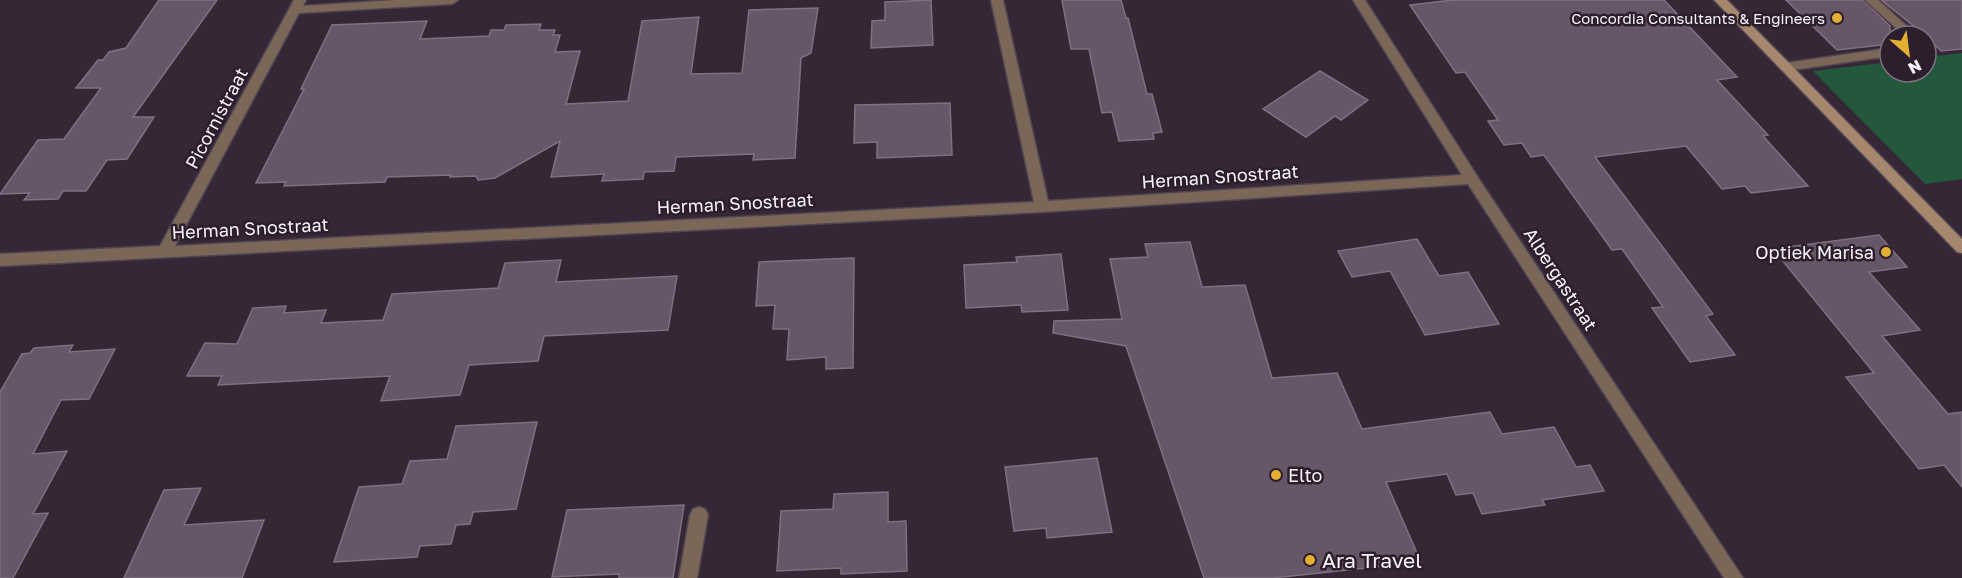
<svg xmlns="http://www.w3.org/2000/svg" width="1962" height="578" font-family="'Golos Text',sans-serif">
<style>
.green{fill:#24583d}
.building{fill:#675667;stroke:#817082;stroke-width:1.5}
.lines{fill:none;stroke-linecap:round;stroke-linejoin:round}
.lane-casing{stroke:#514352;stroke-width:3}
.street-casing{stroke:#514352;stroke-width:3}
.secondary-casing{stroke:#514352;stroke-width:3}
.lane{fill:#796757;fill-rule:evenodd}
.street{fill:#796757;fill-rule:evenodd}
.secondary{fill:#a4876d;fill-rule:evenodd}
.poi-dot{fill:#e2af34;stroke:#2c1e2c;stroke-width:2}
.labels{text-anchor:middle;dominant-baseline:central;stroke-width:5;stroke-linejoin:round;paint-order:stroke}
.far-poi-label{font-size:15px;fill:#faf1fb;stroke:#2c1e2c;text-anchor:end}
.street-label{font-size:18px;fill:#faf1fb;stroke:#2c1e2c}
.poi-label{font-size:18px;fill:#faf1fb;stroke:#2c1e2c;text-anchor:end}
.near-poi-label{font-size:21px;fill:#faf1fb;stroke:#2c1e2c;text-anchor:start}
</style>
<rect width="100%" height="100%" fill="#362736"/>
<path class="green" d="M 1962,53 L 1962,179 L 1925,184 L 1813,71 L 1890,62 L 1890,72 L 1926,72 L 1926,57 Z"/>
<path class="building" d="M 159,0 L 217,0 L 133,117 L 154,117 L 127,159 L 107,160 L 86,191 L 63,191 L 58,199 L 24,200 L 30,193 L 0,194 L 38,140 L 64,139 L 101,88 L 76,88 L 98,60 L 103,60 L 109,52 L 126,48 Z
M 931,0 L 933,45 L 871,48 L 872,21 L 885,20 L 885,2 Z
M 1062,0 L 1121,0 L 1126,18 L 1128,18 L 1147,94 L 1152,94 L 1162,132 L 1153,133 L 1154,139 L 1119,141 L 1112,112 L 1102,113 L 1089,49 L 1071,49 Z
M 1452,0 L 1664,0 L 1737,77 L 1717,80 L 1768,135 L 1763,136 L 1808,186 L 1751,193 L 1745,186 L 1722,189 L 1686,146 L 1595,157 L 1713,314 L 1706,316 L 1735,355 L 1690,362 L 1652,308 L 1663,307 L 1622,249 L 1612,250 L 1544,155 L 1531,157 L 1522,143 L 1504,145 L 1488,121 L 1498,120 L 1465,72 L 1456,73 L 1410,5 Z
M 1786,0 L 1863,0 L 1890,26 L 1890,44 L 1837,50 Z
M 1881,0 L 1962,0 L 1962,49 L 1941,51 L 1926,36 Z
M 818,8 L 811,53 L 801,58 L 795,158 L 753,160 L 754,154 L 676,157 L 674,171 L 644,172 L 643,179 L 602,181 L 604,174 L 551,177 L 560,141 L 495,178 L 478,180 L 476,176 L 450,177 L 451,175 L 387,177 L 385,182 L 284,186 L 286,182 L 256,183 L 304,89 L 301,89 L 332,25 L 427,21 L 420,39 L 489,36 L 491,30 L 504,30 L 506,25 L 541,24 L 539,30 L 555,30 L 553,35 L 560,35 L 555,52 L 580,51 L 566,104 L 628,101 L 642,21 L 699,17 L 691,74 L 742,73 L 749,10 Z
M 1320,71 L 1368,100 L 1341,120 L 1335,116 L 1306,137 L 1263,109 Z
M 950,103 L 952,155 L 877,158 L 877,142 L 854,143 L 855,105 Z
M 1879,235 L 1907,267 L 1869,272 L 1920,330 L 1882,336 L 1948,414 L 1962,412 L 1962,487 L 1944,465 L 1919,469 L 1846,377 L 1874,373 L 1773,249 Z
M 1417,239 L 1439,276 L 1468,272 L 1499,324 L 1425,335 L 1390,271 L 1352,277 L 1338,251 Z
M 1190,242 L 1202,287 L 1245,285 L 1272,378 L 1337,373 L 1362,429 L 1490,412 L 1502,434 L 1554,427 L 1576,467 L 1590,465 L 1604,491 L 1542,500 L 1545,505 L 1482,514 L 1473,493 L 1456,495 L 1447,474 L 1386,482 L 1421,562 L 1273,578 L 1204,578 L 1126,346 L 1053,333 L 1054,321 L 1122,319 L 1110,259 L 1148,257 L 1145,244 Z
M 1061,254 L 1068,310 L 1022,312 L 1021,305 L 966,308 L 964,265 L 1017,262 L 1016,257 Z
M 854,258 L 853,368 L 826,369 L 826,357 L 787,360 L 789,329 L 773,329 L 775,305 L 756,306 L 759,262 Z
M 561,260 L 556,282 L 677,276 L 668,330 L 544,336 L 538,361 L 469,365 L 460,395 L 381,401 L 390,376 L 218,385 L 222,376 L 187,376 L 205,343 L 237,344 L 253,308 L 286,306 L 284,313 L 326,310 L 321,323 L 383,320 L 392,294 L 498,288 L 505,263 Z
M 73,345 L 69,352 L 115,349 L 89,399 L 61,400 L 33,454 L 67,451 L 33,514 L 48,513 L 13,578 L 0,578 L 0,392 L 22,354 L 30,353 L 34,348 Z
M 537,422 L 516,509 L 473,512 L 470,524 L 456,525 L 451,544 L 420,546 L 417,557 L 334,562 L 359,487 L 402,484 L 410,461 L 447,459 L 456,426 Z
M 1097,458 L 1112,532 L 1047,538 L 1046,528 L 1014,531 L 1005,467 Z
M 201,488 L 184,525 L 264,520 L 242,578 L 124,578 L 164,490 Z
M 888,492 L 888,522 L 906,521 L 907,571 L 841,574 L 841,568 L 777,571 L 781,511 L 833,509 L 834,494 Z
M 684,505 L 673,578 L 619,578 L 619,574 L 552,577 L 567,510 Z"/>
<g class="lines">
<g class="lane-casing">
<path id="lane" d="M 1865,0 L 1878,0 L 1918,36 L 1905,36 Z
M 1890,48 L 1890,56 L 1786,71 L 1780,67 L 1786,63 Z
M 699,507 L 705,509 L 708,515 L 697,578 L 679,578 L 690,515 L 693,509 Z"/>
</g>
<g class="street-casing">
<path id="street" d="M 294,0 L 306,0 L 303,6 L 395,0 L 458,0 L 452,4 L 299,13 L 175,246 L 1034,202 L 991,0 L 1003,0 L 1048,201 L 1462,175 L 1353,0 L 1365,0 L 1477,176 L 1743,578 L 1724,578 L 1468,184 L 1042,212 L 0,266 L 0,254 L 160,246 Z"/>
</g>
<g class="secondary-casing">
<path id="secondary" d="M 1714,0 L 1727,0 L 1962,239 L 1962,253 L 1957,252 Z"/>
</g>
<use href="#lane" class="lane"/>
<use href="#street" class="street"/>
<use href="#secondary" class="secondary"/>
</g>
<g class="poi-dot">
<circle cx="1837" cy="18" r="6"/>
<circle cx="1886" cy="252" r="6"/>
<circle cx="1276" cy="475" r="6"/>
<circle cx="1310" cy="560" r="6"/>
</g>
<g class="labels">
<g class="far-poi-label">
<text x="1825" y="18">Concordia Consultants &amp; Engineers</text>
</g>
<g class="street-label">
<text transform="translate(216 118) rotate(-62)">Picornistraat</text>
<text transform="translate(1220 176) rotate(-4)">Herman Snostraat</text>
<text transform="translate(735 203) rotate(-3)">Herman Snostraat</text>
<text transform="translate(250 228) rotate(-3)">Herman Snostraat</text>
<text transform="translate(1561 279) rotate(57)">Albergastraat</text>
</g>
<g class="poi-label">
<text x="1874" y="252">Optiek Marisa</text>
<text x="1288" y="475" text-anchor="start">Elto</text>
</g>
<g class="near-poi-label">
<text x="1322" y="560">Ara Travel</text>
</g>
</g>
<g transform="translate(1908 54) rotate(152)"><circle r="28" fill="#2c1e2c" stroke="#7e727f" stroke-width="1.5"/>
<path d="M0-4.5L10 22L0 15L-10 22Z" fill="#e2af34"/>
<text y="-9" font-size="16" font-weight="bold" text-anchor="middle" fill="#faf1fb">N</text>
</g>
</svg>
